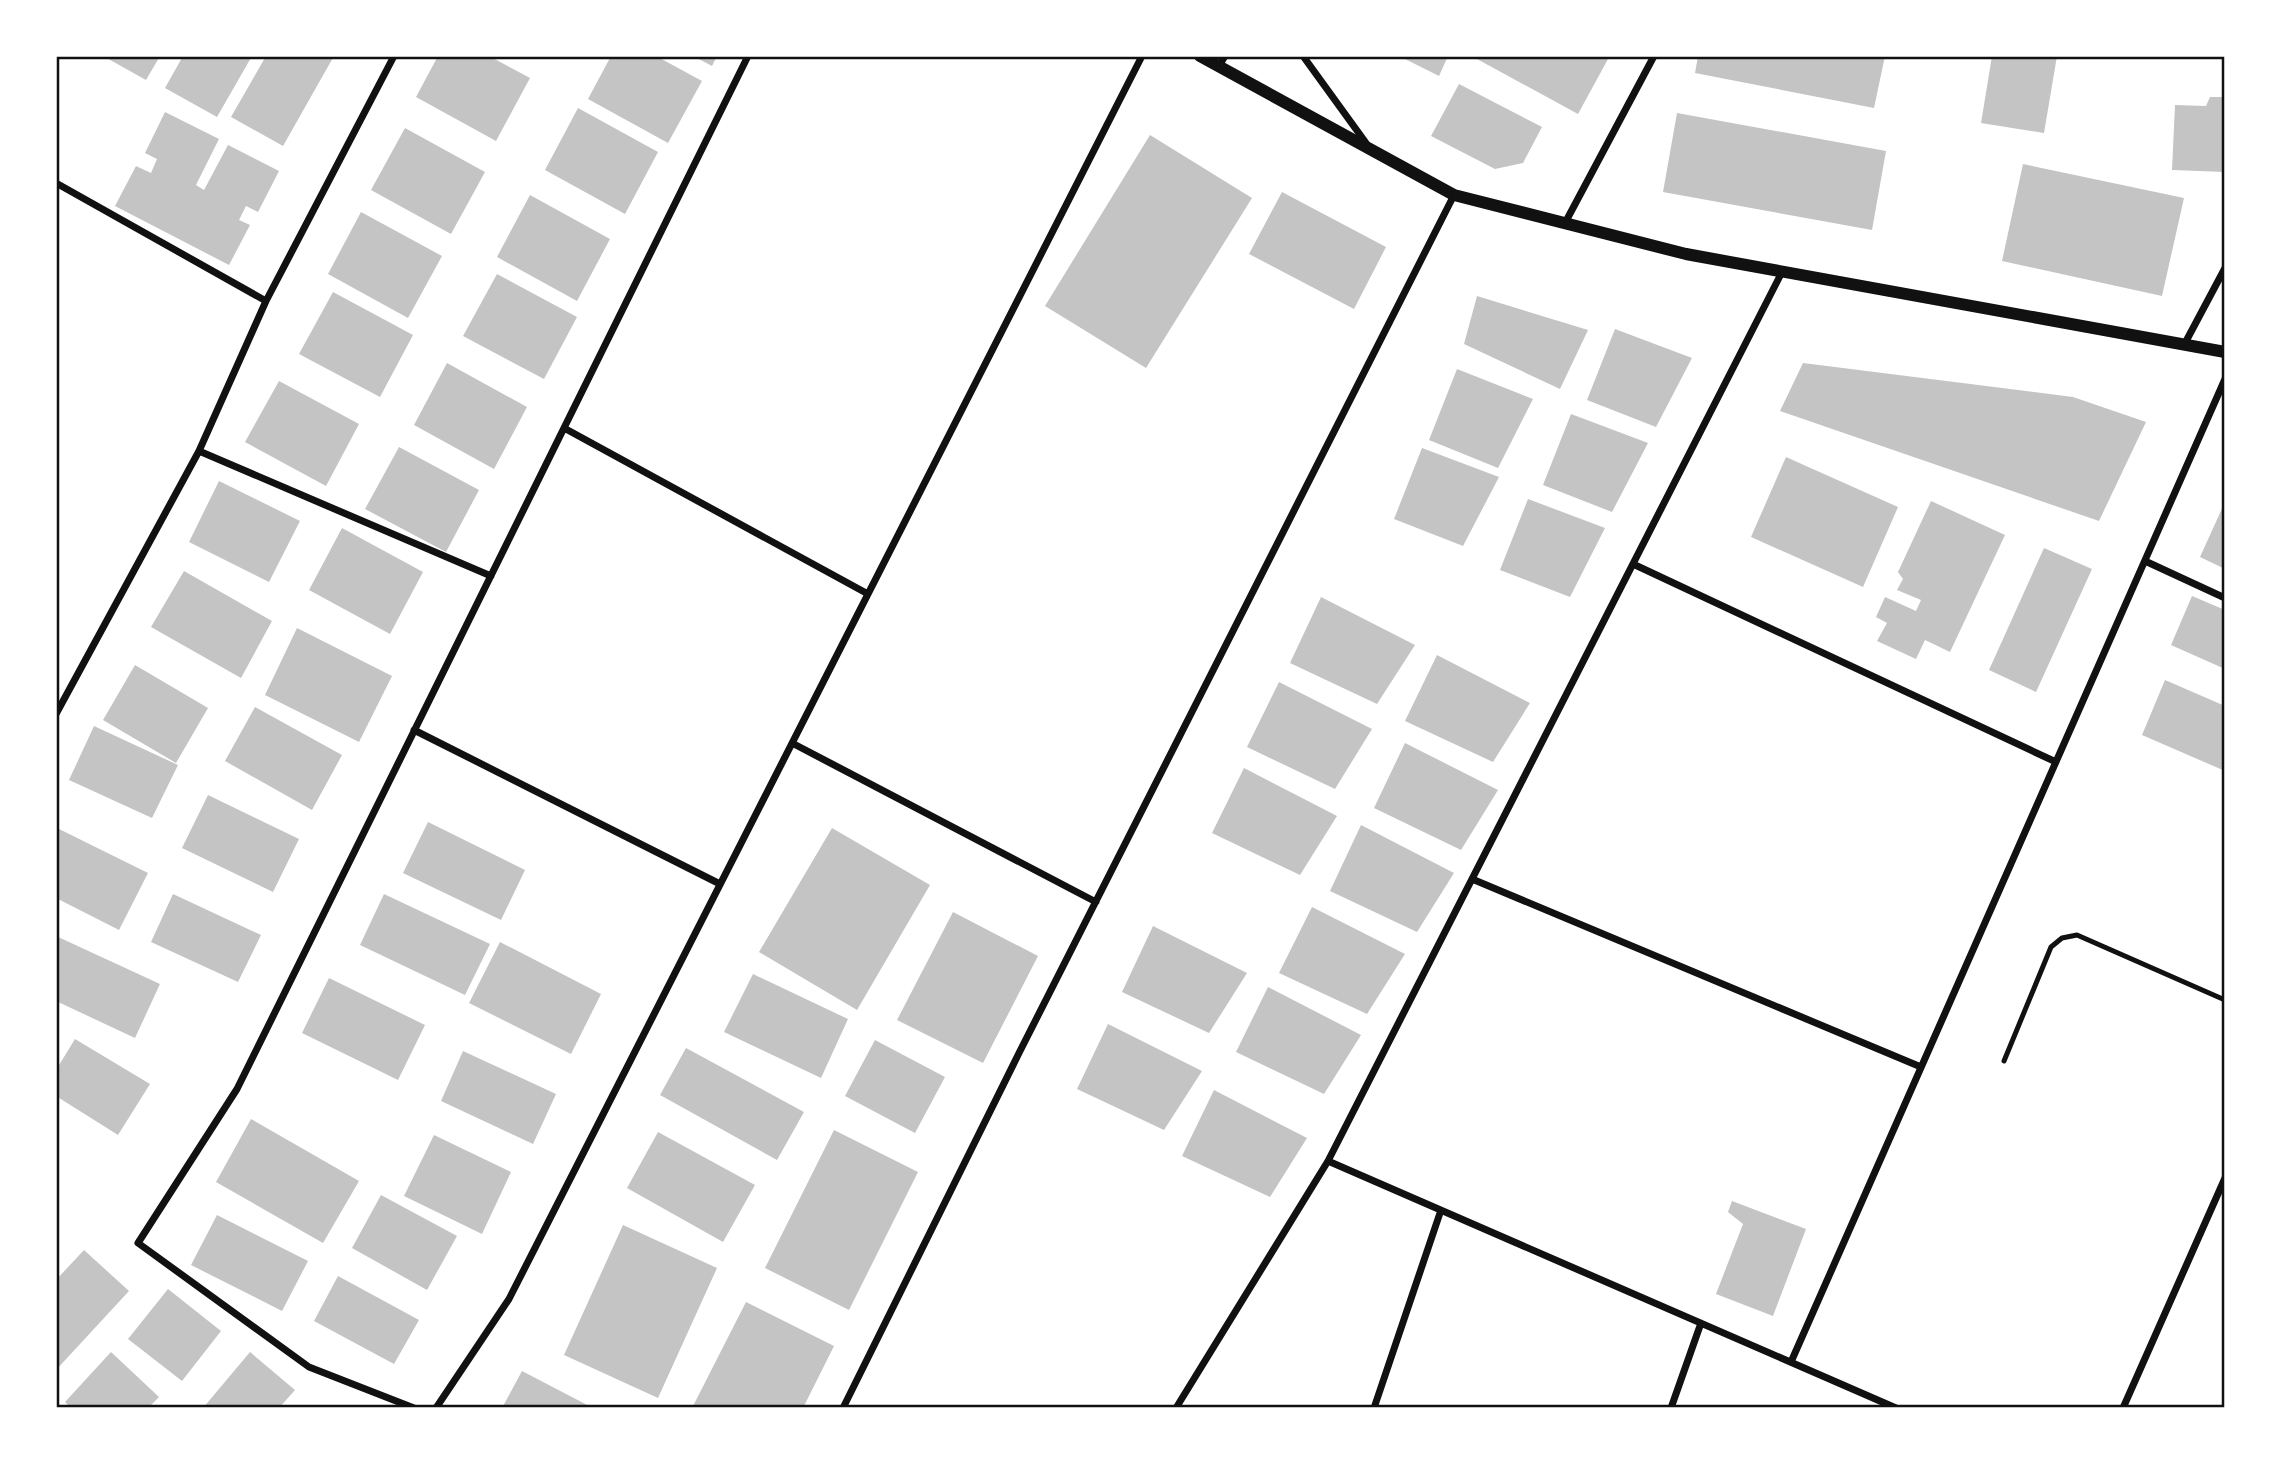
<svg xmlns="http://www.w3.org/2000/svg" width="2281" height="1464" font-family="Quicksand,sans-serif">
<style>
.building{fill:#c4c4c4}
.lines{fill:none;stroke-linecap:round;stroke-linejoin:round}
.service{stroke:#111;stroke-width:5}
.minor{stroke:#111;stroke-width:7}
.tertiary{stroke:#111;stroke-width:12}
.neatline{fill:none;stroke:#111;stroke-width:2.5}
</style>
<rect width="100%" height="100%" fill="#fff"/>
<path class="building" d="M 103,56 L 160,56 L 146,80 Z
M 183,56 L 252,56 L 217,117 L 165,88 Z
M 266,56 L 334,56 L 283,146 L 231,117 Z
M 438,56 L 489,56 L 530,78 L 496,141 L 416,97 Z
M 611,56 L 656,56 L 702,81 L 668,143 L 588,99 Z
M 693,56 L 717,56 L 712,66 Z
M 1399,56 L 1448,56 L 1439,76 Z
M 1478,56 L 1602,56 L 1608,59 L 1578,114 L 1477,59 Z
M 1698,56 L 1885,56 L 1874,108 L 1695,73 Z
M 1992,56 L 2057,56 L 2044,133 L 1981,123 Z
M 1459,84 L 1542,127 L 1523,163 L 1495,169 L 1431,136 Z
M 2210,97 L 2225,97 L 2225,172 L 2172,170 L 2175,105 L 2206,106 Z
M 578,108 L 658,152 L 625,214 L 545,170 Z
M 165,112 L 219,139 L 196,185 L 204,190 L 228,145 L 279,171 L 258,212 L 246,206 L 239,220 L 250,225 L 229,265 L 115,206 L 136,166 L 151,173 L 157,159 L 145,153 Z
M 1677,113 L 1886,151 L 1872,230 L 1663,192 Z
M 405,128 L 485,172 L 451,234 L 371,190 Z
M 1150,135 L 1252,198 L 1146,368 L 1045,306 Z
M 2023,164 L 2184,198 L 2162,296 L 2002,261 Z
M 1282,192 L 1386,247 L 1354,309 L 1249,254 Z
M 530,195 L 610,239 L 577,301 L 497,257 Z
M 361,212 L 442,256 L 408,318 L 328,274 Z
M 497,274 L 577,317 L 544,379 L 463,336 Z
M 333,292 L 413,335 L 380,397 L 299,354 Z
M 1477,296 L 1588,330 L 1560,389 L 1464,344 Z
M 1615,329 L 1692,358 L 1656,427 L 1587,400 Z
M 447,363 L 527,407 L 494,469 L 414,425 Z
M 1803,363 L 2073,397 L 2146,422 L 2099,521 L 1780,411 Z
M 1457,369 L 1533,399 L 1498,468 L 1429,440 Z
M 279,381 L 359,424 L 326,486 L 245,442 Z
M 1571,414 L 1648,443 L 1612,512 L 1543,485 Z
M 399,447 L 479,490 L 446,552 L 365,509 Z
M 1422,448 L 1499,477 L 1463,546 L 1394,519 Z
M 1786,457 L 1898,507 L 1863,587 L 1751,537 Z
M 219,481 L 300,521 L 269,582 L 189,542 Z
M 1528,499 L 1605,528 L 1570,597 L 1500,570 Z
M 1931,501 L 2005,535 L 1950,652 L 1925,640 L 1916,659 L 1877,641 L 1887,623 L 1876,617 L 1885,597 L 1916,611 L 1921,600 L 1897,590 L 1903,579 L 1898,572 Z
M 2225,502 L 2225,569 L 2200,557 Z
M 342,528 L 423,572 L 390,634 L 309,590 Z
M 2044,548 L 2092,569 L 2036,692 L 1989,670 Z
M 184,571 L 272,621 L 241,678 L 151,627 Z
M 2192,596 L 2225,610 L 2225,669 L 2171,645 Z
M 1321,597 L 1415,645 L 1377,704 L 1290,663 Z
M 297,628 L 392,676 L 359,742 L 265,695 Z
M 1437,655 L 1530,703 L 1493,762 L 1405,721 Z
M 135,665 L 208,708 L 176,763 L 103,720 Z
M 2165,680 L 2225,706 L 2225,771 L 2142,735 Z
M 1279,682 L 1372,729 L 1335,789 L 1247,747 Z
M 255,707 L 342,755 L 312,810 L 225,761 Z
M 94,726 L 178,765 L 152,818 L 69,780 Z
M 1405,743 L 1498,790 L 1461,850 L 1374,808 Z
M 1244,768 L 1337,816 L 1300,875 L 1212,833 Z
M 208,795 L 299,839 L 273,892 L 182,848 Z
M 428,822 L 525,870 L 501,920 L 403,873 Z
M 1361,825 L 1454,873 L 1417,932 L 1330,891 Z
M 57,828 L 148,873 L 119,930 L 56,898 Z
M 832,828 L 930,885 L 857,1010 L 759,952 Z
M 173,894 L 261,935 L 238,982 L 151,942 Z
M 384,894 L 490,944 L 465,995 L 360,945 Z
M 1312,907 L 1405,954 L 1367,1014 L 1279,973 Z
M 953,912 L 1038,956 L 983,1063 L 897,1020 Z
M 1153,926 L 1247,973 L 1209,1033 L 1122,992 Z
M 56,936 L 160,984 L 135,1038 L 56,1001 Z
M 500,942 L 601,994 L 571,1054 L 469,1003 Z
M 753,974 L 848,1019 L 821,1078 L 724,1032 Z
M 329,978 L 425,1025 L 398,1080 L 302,1033 Z
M 1268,987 L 1361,1035 L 1324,1094 L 1236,1052 Z
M 1108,1024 L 1202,1071 L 1164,1130 L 1077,1089 Z
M 75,1039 L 150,1084 L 118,1135 L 56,1096 L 56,1070 Z
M 875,1040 L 945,1077 L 915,1133 L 845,1096 Z
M 686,1048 L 804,1112 L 777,1160 L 660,1095 Z
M 463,1051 L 556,1094 L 533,1144 L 441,1101 Z
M 1214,1090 L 1307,1138 L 1270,1197 L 1182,1156 Z
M 251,1119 L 359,1181 L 323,1243 L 216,1182 Z
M 834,1130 L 918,1172 L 849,1310 L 765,1268 Z
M 658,1132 L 755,1185 L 723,1242 L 627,1188 Z
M 434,1135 L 511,1172 L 482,1234 L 404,1196 Z
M 381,1195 L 457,1236 L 427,1290 L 352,1248 Z
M 1732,1201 L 1806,1229 L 1773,1316 L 1716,1294 L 1743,1224 L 1728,1212 Z
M 217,1215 L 308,1261 L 282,1311 L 191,1265 Z
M 623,1225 L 717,1268 L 658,1398 L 564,1355 Z
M 84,1250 L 129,1291 L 56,1370 L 56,1280 Z
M 338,1276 L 419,1320 L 394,1364 L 314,1321 Z
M 168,1289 L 221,1331 L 182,1381 L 128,1339 Z
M 746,1302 L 834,1346 L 803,1408 L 692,1408 Z
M 111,1352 L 159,1397 L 148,1408 L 71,1408 L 65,1402 Z
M 250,1352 L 295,1390 L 279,1408 L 203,1408 Z
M 522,1371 L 593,1408 L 502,1408 Z"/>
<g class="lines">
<path class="service" d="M 2004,1061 L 2051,947 L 2062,938 L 2077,935 L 2225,1000"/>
<path class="minor" d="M 1303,56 L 1366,143
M 1219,66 L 1225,56
M 56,183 L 266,301
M 1565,223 L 1654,56
M 2184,345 L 2225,268
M 564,428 L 868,594
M 199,451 L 491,576
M 2145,561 L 2225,598
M 1633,564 L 2056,762
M 56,714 L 199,451 L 266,301 L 394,56
M 414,730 L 720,884
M 792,743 L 1096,902
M 1472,879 L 1921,1067
M 1328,1161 L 1896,1408
M 1791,1362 L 2225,379
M 414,1408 L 309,1367 L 138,1243 L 237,1089 L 748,56
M 436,1408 L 509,1299 L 1142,56
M 843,1408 L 1019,1053 L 1454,195
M 1176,1408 L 1328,1161 L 1782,272
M 1374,1408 L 1441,1210
M 1671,1408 L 1701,1323
M 2123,1408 L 2225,1178"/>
<path class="tertiary" d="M 1200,56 L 1454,195 L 1686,254 L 2225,352"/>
</g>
<rect width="2281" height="1464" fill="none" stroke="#ffffff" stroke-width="116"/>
<rect x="58" y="58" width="2165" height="1348" class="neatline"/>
</svg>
